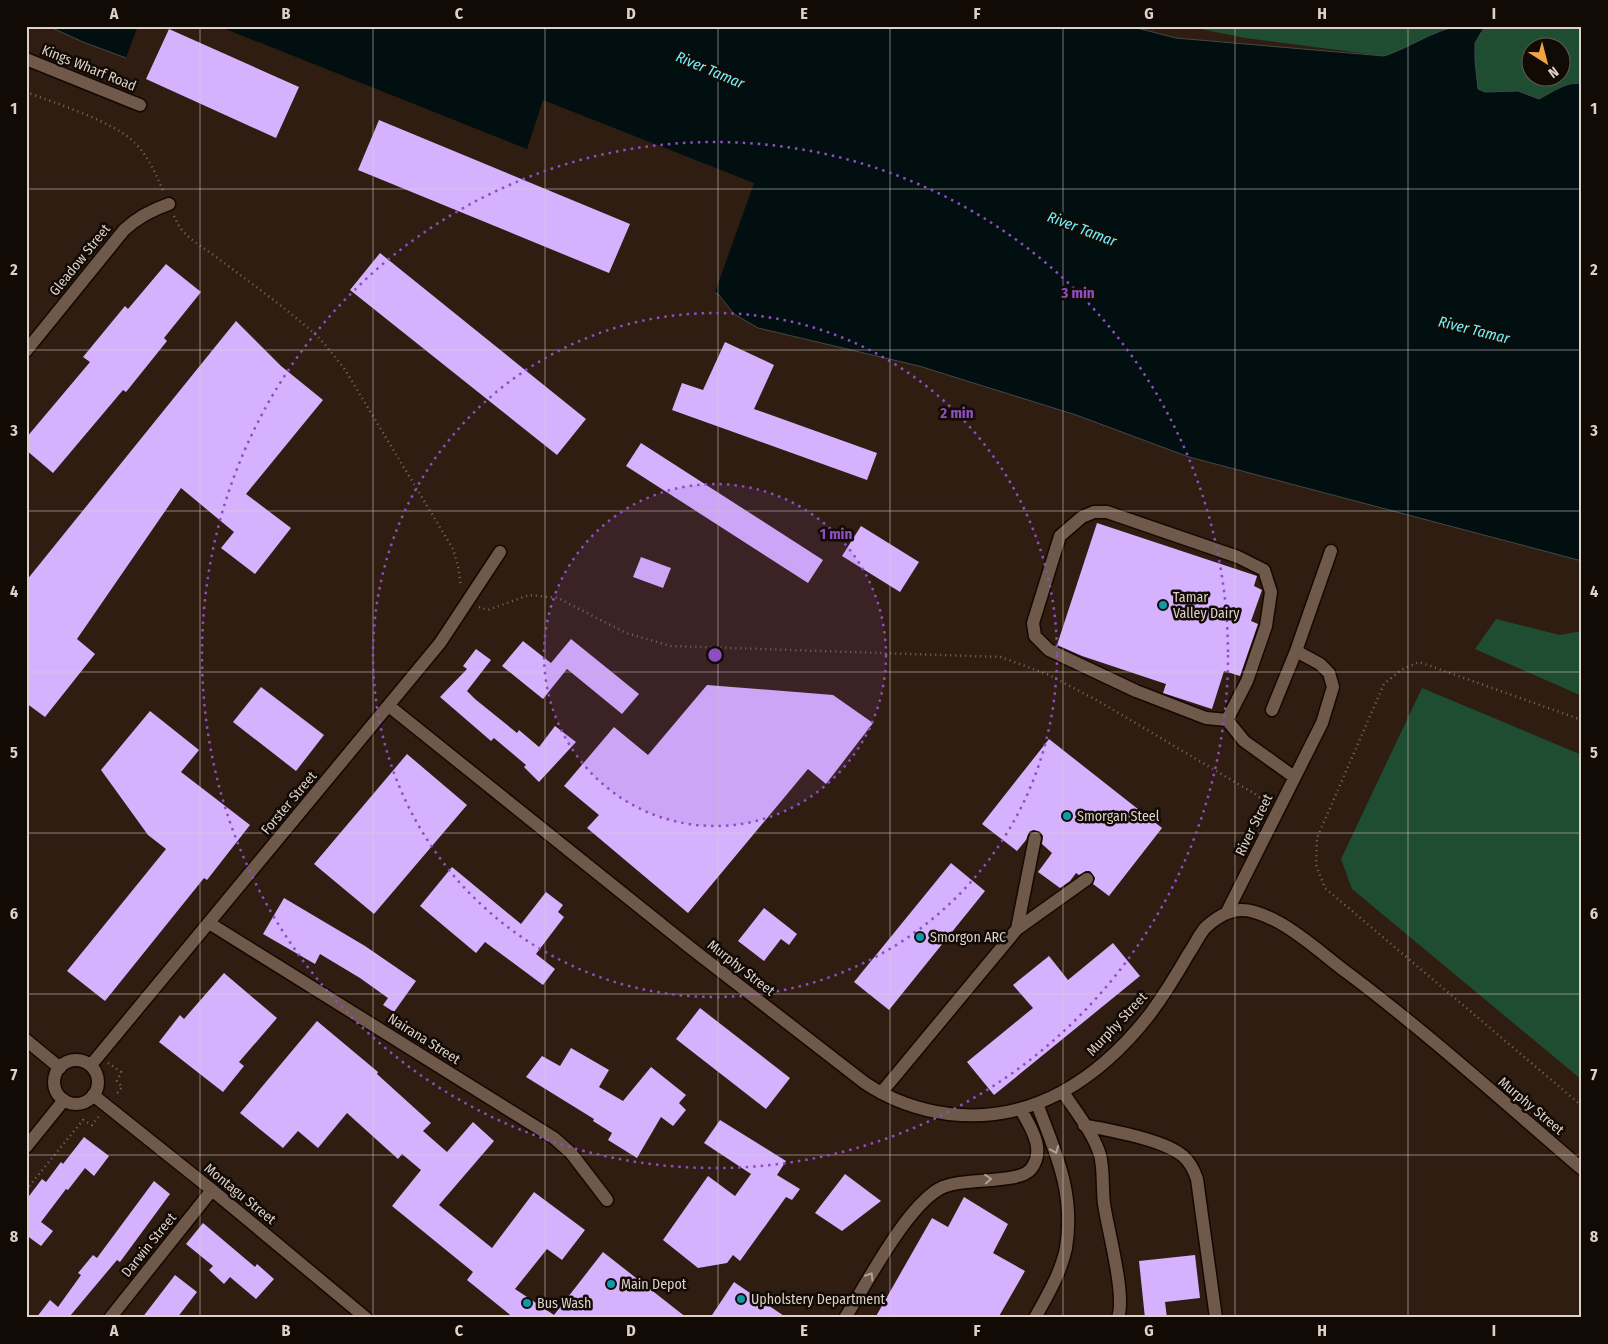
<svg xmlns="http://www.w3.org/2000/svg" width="1608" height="1344" font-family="'Fira Sans Condensed',sans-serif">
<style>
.green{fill:#1e4d31;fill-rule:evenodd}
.water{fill:#020f10;stroke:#444948}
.pier{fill:#2f1d11}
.building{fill:#d6b2fe}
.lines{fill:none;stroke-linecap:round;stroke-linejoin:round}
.minor-casing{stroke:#170701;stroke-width:15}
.path{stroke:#7a6b60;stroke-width:2.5;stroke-dasharray:1 4;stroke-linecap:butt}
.minor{stroke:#6e594b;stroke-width:12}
.oneway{stroke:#b1a197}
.grid{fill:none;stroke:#ddd1c9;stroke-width:1;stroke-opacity:0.55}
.ring{fill:none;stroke:#8f4dc1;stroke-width:2.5;stroke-dasharray:2.5 5}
.culture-dot{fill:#0f9aa8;stroke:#110a05;stroke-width:2}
.labels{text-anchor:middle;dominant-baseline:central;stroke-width:5;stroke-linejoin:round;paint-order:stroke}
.street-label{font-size:14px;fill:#ddd1c9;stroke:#110a05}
.poi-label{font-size:14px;fill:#ddd1c9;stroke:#110a05;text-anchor:start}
.water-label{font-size:15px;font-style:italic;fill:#72f0fc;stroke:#110a05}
.centre{fill:#8f4dc1;stroke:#110a05;stroke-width:2.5}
.ring-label{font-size:15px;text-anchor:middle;font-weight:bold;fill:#8f4dc1;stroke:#110a05;stroke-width:5;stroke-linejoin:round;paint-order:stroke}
.neatline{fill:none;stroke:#ddd1c9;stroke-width:2}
.grid-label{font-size:16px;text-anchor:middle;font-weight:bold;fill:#ddd1c9}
</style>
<rect width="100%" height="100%" fill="#2f1d11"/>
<path class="green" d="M 1186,26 L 1459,26 L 1434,34 L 1400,51 L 1384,56 L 1245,38 Z
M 1485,26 L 1582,26 L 1582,84 L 1579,83 L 1539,99 L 1518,91 L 1485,92 L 1478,89 L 1475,61 L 1475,43 ZM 1530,48 L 1560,48 L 1560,78 L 1530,78 Z
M 1496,619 L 1560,635 L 1582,631 L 1582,696 L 1475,649 Z
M 1422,688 L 1582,755 L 1582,1080 L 1352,889 L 1341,859 Z"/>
<path class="water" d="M 48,26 L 1129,26 L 1176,38 L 1384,56 C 1410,48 1434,29 1461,26 C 1469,25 1477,26 1485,26 L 1475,43 L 1475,61 L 1478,89 L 1485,92 L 1518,91 L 1539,99 C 1551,93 1568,80 1582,84 L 1582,561 L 1189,457 L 1076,415 L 919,366 L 758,328 L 734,314 L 718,294 L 485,191 L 83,42 Z"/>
<path class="pier" d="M 138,26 L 218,26 L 527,149 L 543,100 L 754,183 L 714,295 L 484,193 L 125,60 Z"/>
<path class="building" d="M 169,29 L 299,87 L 276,138 L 146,79 Z
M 379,120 L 630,224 L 609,273 L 358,170 Z
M 380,253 L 586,419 L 557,455 L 350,290 Z
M 166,264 L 201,292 L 164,338 L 167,341 L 126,392 L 123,390 L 53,473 L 26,450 L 26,438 L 90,362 L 83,357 L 125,306 L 128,309 Z
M 236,321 L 281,366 L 323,400 L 246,494 L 291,528 L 255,574 L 221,548 L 234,532 L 181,488 L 77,639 L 95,654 L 45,717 L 26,703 L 26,581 Z
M 725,342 L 774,365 L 754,409 L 877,453 L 867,480 L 672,410 L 682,383 L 703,390 Z
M 641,443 L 823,560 L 808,583 L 626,466 Z
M 1097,523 L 1257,576 L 1254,586 L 1262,590 L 1251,621 L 1258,624 L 1240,676 L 1224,671 L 1212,709 L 1163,693 L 1166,684 L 1082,656 L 1057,645 Z
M 861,526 L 919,562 L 900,592 L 842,556 Z
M 641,557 L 671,568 L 663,588 L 633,577 Z
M 571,639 L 639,694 L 622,714 L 567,669 L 543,699 L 502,666 L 523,641 L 551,663 Z
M 476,649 L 491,660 L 467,691 L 475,699 L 517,733 L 519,730 L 539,747 L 555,726 L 576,742 L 539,782 L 524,767 L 526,765 L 494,738 L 491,741 L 440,697 L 467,669 L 463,666 Z
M 707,685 L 833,695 L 873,723 L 826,784 L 808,769 L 688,913 L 587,828 L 599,815 L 564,786 L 614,727 L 648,755 Z
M 261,687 L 324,735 L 296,771 L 233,722 Z
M 150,711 L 199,750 L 181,772 L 250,825 L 207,880 L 204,878 L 105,1001 L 67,971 L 166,849 L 148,835 L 101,770 Z
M 1049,739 L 1162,828 L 1109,896 L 1093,884 L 1095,878 L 1090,871 L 1086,871 L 1079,875 L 1076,873 L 1070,881 L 1060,888 L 1038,872 L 1052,853 L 1042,844 L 1043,836 L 1040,832 L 1033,830 L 1029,832 L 1026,840 L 1017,851 L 982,824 Z
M 407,754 L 467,805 L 374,914 L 314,864 Z
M 951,863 L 985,891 L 889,1010 L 854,982 Z
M 452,867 L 521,924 L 546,892 L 563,905 L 558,912 L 564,917 L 536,954 L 555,969 L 543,985 L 485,942 L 476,953 L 420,906 Z
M 284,898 L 365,946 L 416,981 L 394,1012 L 383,1005 L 388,998 L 360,978 L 320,954 L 315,964 L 263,934 Z
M 764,908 L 797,934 L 789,945 L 781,939 L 764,961 L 738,941 Z
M 1113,943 L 1140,976 L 994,1095 L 967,1062 L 1033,1008 L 1013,985 L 1049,956 L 1068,980 Z
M 224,973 L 277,1018 L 239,1062 L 244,1066 L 223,1092 L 159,1042 L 180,1015 L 184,1019 Z
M 700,1008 L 790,1078 L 766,1109 L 676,1039 Z
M 317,1021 L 378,1072 L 377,1074 L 431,1123 L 423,1131 L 447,1152 L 473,1122 L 494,1141 L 439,1205 L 492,1248 L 534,1192 L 585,1230 L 562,1260 L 547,1249 L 515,1289 L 554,1315 L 603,1252 L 687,1318 L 514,1318 L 467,1280 L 473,1272 L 392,1206 L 421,1170 L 402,1154 L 398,1159 L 347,1113 L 318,1148 L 298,1131 L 283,1148 L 240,1113 Z
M 571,1048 L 609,1070 L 599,1087 L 623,1101 L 651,1067 L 686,1095 L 679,1103 L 686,1110 L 673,1126 L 661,1117 L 637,1158 L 608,1140 L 612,1133 L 593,1121 L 594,1119 L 526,1077 L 542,1056 L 560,1066 Z
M 720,1120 L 786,1161 L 777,1175 L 800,1189 L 792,1200 L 786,1197 L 740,1261 L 733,1255 L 727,1263 L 698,1268 L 663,1240 L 708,1176 L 735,1196 L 751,1174 L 704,1143 Z
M 84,1137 L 109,1156 L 94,1176 L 85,1168 L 68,1190 L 66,1189 L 41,1222 L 53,1231 L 41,1246 L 26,1235 L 26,1200 L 42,1179 L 46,1182 L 61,1162 L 63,1164 Z
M 845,1174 L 881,1201 L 842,1231 L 815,1213 Z
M 154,1181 L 170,1194 L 120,1262 L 117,1260 L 70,1316 L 72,1318 L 36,1318 L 50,1300 L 58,1307 L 81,1275 L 78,1273 L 93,1255 L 97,1258 Z
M 964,1197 L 1008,1224 L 993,1253 L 1025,1271 L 998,1318 L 875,1318 L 932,1218 L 948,1227 Z
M 203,1223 L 255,1267 L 257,1264 L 274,1279 L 256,1299 L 230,1277 L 224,1284 L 209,1270 L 213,1266 L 186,1244 Z
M 1195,1255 L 1200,1298 L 1165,1302 L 1167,1318 L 1145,1318 L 1139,1261 Z
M 175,1275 L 197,1292 L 177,1318 L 142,1318 Z
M 734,1282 L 787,1318 L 710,1318 Z"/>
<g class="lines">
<g class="minor-casing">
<path id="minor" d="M 26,59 L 140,105
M 26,351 L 124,230 C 138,217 151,210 169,204
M 389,706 L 692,949 L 865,1083 C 892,1101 918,1110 949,1114 C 1033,1124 1100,1078 1150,1014 C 1164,995 1177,974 1189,953 C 1195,945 1199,934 1206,927 C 1217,917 1228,910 1242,910 C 1255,910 1269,917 1280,923 C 1305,937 1327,958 1349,974 C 1430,1035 1505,1103 1582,1169
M 1272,710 L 1296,651 L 1331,551
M 1227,720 L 1206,718 L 1136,691 L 1049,650 L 1035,636 L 1033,623 L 1060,536 L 1082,517 L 1094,512 L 1107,512 L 1238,557 L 1264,570 L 1271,592 L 1266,626 L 1247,681 L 1227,720 L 1244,741 L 1294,777
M 1227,912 L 1322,723 L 1333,687 L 1329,673 L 1320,664 L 1296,651
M 209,923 L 554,1138 L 571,1153 L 607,1200
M 1017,929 L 1035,838
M 26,1040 L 60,1068
M54 1082a22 22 0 1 1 44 0a22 22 0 1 1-44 0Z
M 91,1065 L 440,643 L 500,552
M 1063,1092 C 1075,1111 1093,1132 1100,1155 C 1104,1170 1102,1188 1104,1204 C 1108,1231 1126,1295 1118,1318
M 881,1093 L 1017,929 L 1087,879
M 93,1095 L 212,1190 L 366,1318
M 1084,1125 C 1111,1131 1163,1139 1183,1156 C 1190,1162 1194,1170 1197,1179 L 1216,1318
M 26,1147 L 64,1100
M 110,1318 L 212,1190
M 845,1318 C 867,1283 905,1209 939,1189 C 963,1176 1018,1185 1031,1169 C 1046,1150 1031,1128 1021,1110
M 1035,1318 C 1047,1296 1061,1273 1066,1248 C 1075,1194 1056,1153 1037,1104"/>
</g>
<path class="path" d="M 26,92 C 55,103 115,122 135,143 C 149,157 156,175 164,193
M 174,216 C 183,239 203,246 220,260 C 250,282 280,304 308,328 C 322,339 332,354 344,368 L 453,549 L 458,566 L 461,586
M 479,607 L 488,610 L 529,595 L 558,598 L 626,633 L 671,646 L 1001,657 L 1049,675 L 1100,702 L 1255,794 L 1268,804
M 1582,720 L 1419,662 L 1401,670 L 1384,684 L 1317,838 L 1316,865 L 1325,888 L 1582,1106
M 108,1063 L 121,1072 L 117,1081 L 122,1087 L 115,1096
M 26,1190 L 83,1120 L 92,1125 L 99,1116"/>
<use href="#minor" class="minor"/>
</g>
<defs><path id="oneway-chevron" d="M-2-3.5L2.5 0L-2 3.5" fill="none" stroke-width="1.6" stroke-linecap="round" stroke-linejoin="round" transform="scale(1.25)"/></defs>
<g class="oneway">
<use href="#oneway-chevron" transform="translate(1055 1150) rotate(68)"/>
<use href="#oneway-chevron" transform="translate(988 1179) rotate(-4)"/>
<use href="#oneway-chevron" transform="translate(870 1276) rotate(-58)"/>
</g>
<path class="grid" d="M 200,26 L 200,1318M 373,26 L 373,1318M 545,26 L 545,1318M 718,26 L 718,1318M 890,26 L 890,1318M 1063,26 L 1063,1318M 1235,26 L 1235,1318M 1408,26 L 1408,1318M 26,189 L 1582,189M 26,350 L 1582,350M 26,511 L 1582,511M 26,672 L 1582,672M 26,833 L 1582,833M 26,994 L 1582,994M 26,1155 L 1582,1155"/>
<circle cx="715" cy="655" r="171" fill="#8f4dc1" fill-opacity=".12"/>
<g class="ring">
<circle cx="715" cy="655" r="171"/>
<circle cx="715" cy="655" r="342"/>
<circle cx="715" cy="655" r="513"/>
</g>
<g class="culture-dot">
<circle cx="1163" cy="605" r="5"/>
<circle cx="1067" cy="816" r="5"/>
<circle cx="920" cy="937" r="5"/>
<circle cx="611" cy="1284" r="5"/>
<circle cx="741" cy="1299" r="5"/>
<circle cx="527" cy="1303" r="5"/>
</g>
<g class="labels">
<g class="street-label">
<text transform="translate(89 68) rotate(22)">Kings Wharf Road</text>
<text transform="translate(80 260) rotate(-51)">Gleadow Street</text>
<text transform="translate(289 803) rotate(-50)">Forster Street</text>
<text transform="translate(1254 825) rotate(-64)">River Street</text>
<text transform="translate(741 968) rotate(38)">Murphy Street</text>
<text transform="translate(1117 1024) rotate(-47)">Murphy Street</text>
<text transform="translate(424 1039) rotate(32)">Nairana Street</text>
<text transform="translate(1531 1106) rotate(40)">Murphy Street</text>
<text transform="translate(240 1194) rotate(39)">Montagu Street</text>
<text transform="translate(149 1245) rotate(-51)">Darwin Street</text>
</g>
<g class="poi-label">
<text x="1173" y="597">Tamar<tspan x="1173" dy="16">Valley Dairy</tspan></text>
<text x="1077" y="816">Smorgan Steel</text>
<text x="930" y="937">Smorgon ARC</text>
<text x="621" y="1284">Main Depot</text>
<text x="751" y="1299">Upholstery Department</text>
<text x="537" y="1303">Bus Wash</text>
</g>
<g class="water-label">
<text transform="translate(710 70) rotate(23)">River Tamar</text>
<text transform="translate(1082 229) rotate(21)">River Tamar</text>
<text transform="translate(1474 330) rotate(14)">River Tamar</text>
</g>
</g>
<circle cx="715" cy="655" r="8" class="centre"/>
<g class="ring-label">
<text x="1078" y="298">3 min</text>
<text x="957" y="418">2 min</text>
<text x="836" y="539">1 min</text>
</g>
<rect width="1608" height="1344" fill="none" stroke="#110a05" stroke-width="55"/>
<g transform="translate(1546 62) rotate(144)"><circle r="24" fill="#110a05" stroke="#635a53"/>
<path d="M0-4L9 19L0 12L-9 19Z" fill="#f3a442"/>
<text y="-8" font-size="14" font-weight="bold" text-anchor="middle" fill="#ddd1c9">N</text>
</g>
<rect x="28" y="28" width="1552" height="1288" class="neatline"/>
<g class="grid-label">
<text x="114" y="19">A</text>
<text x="286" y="19">B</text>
<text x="459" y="19">C</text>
<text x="631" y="19">D</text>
<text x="804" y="19">E</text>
<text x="977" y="19">F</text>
<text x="1149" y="19">G</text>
<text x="1322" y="19">H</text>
<text x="1494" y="19">I</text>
<text x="14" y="114">1</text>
<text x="1594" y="114">1</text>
<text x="14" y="275">2</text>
<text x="1594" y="275">2</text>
<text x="14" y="436">3</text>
<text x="1594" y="436">3</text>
<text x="14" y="597">4</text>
<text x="1594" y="597">4</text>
<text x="14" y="758">5</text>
<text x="1594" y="758">5</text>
<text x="14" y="919">6</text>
<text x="1594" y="919">6</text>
<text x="14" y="1080">7</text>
<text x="1594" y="1080">7</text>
<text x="14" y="1242">8</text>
<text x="1594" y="1242">8</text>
<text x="114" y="1336">A</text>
<text x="286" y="1336">B</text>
<text x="459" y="1336">C</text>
<text x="631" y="1336">D</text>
<text x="804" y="1336">E</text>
<text x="977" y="1336">F</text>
<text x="1149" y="1336">G</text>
<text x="1322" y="1336">H</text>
<text x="1494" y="1336">I</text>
</g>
</svg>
